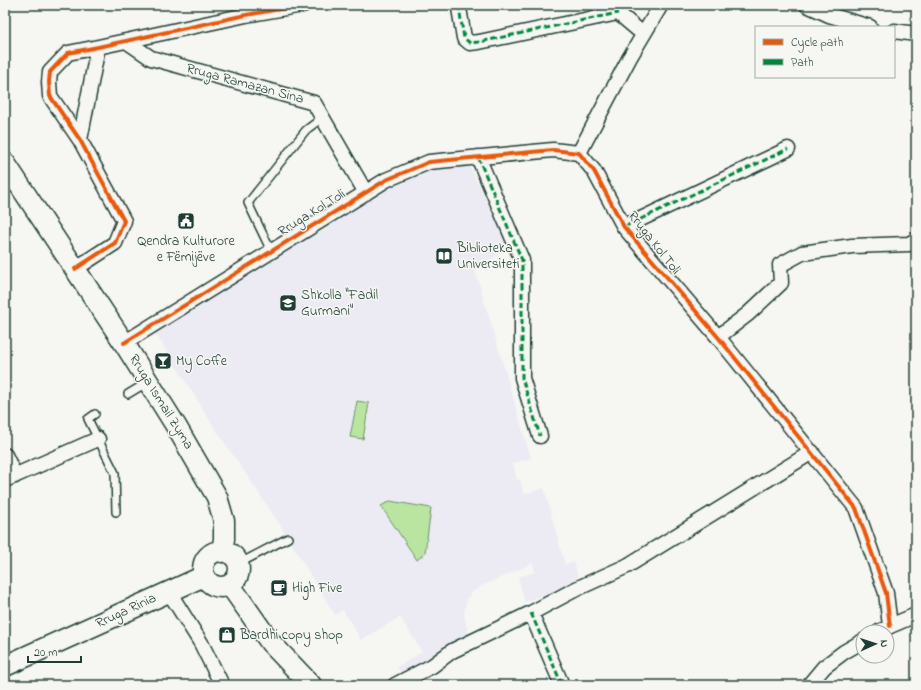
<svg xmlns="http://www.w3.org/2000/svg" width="921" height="690" font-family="'Indie Flower',sans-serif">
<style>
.built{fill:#ecebf4}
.green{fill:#bae5a1;stroke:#6c916a}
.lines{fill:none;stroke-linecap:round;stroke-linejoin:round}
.lane-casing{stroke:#1f3d34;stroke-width:10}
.street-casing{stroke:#1f3d34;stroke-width:17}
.secondary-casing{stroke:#1f3d34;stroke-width:23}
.lane{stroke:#f6f6f2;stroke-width:7}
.street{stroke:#f6f6f2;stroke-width:14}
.secondary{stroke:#f6f6f2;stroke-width:20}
.quiet{stroke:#00873e;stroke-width:3;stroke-dasharray:6 3;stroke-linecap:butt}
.cycleway-casing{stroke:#f6f6f2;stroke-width:6}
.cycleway{stroke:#e8590c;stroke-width:4}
.labels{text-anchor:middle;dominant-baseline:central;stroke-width:3;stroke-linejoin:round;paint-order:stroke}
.street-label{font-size:14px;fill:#1f3d34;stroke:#f6f6f2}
.poi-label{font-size:14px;fill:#1f3d34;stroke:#f6f6f2;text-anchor:start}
</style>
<rect width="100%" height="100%" fill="#f6f6f2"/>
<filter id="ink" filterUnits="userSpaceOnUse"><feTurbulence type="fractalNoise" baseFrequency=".025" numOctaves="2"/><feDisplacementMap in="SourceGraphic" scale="8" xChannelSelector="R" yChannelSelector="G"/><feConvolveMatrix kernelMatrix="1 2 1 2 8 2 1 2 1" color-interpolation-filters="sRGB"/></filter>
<g filter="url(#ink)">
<path class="built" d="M 468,163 L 510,247 L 475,270 L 531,458 L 513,463 L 517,480 L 520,479 L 524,494 L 544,488 L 565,565 L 574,562 L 579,580 L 525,602 L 518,577 L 535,572 L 533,563 L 482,586 L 471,593 L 467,600 L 464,612 L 466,625 L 471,640 L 422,666 L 400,672 L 397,667 L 422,652 L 400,617 L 361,640 L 343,610 L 335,615 L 279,523 L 214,427 L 154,331 L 389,184 L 430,166 Z"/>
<path class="green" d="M 357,401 L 369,403 L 363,439 L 350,437 Z
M 390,501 L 431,508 L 425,553 L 417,560 L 381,506 Z"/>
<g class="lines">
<g class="lane-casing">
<path id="lane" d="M 271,251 L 248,203 L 306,130 L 322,118
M 128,394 L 148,382
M 95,414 L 88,419 L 115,473 L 116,512
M 238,564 L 288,538"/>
</g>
<g class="street-casing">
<path id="street" d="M 458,5 L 459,8 L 464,38 L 470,43 L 479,42 L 618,13
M 618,5 L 618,13 L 643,34
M 807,5 L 829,15 L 870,27
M 894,31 L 916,34
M 126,41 L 151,58 L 314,103 L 366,193
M 80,140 L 98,47
M 579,153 L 630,57 L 661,5
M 478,157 L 522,260 L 522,378 L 540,436
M 624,227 L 788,149
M 75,269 L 115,243 L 124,221 L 80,140 L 50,96 L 49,82 L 50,72 L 68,53 L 98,47 L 246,15 L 303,5
M 718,337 L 748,314 L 781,283 L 780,265 L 802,253 L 852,246 L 909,244 L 916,240
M 124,343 L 386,180 L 429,162 L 553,150 L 579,153 L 594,171 L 624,227 L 718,337 L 856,508 L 886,593 L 890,626
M 5,455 L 15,476
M 5,480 L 98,439
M 169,592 L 201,643 L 222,685
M 531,613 L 562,685
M 879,632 L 890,626 L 916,615
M 395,685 L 432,666 L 452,651 L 531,613 L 576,589 L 627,566 L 812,452
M 809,685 L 824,667 L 844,652 L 863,641"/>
</g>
<g class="secondary-casing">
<path id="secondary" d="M 5,163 L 124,343 L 176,426 L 217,497 L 224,521 L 224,539 L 222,552
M203 569a18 18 0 1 1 36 0a18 18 0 1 1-36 0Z
M 230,585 L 270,642 L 311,685
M 5,666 L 204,576"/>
</g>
<use href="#lane" class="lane"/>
<use href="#street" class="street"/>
<use href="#secondary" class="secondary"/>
<path class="quiet" d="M 458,5 L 459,8 L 464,38 L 470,43 L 479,42 L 618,13
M 478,157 L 522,260 L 522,378 L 540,436
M 624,227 L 788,149
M 531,613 L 562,685"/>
<g class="cycleway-casing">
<path id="cycleway" d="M 75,269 L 115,243 L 124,221 L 80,140 L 50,96 L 49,82 L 50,72 L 68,53 L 98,47 L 246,15 L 303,5
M 124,343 L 386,180 L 429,162 L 553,150 L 579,153 L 594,171 L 624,227 L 718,337 L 856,508 L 886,593 L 890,626"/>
</g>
<use href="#cycleway" class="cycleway"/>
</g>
</g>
<defs>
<g id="civic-square" transform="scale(0.9)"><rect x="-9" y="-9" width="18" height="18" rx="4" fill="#1f3d34" stroke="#f6f6f2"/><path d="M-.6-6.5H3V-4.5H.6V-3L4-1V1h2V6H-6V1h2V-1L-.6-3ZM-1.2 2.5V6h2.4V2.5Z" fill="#fff"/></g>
<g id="library-square" transform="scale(0.9)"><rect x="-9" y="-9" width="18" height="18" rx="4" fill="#1f3d34" stroke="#f6f6f2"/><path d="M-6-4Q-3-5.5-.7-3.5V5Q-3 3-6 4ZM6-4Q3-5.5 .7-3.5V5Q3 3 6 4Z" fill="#fff"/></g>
<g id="school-square" transform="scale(0.9)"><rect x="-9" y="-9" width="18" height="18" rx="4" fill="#1f3d34" stroke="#f6f6f2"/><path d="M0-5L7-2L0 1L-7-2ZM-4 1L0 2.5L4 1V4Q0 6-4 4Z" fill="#fff"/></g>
<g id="bar-square" transform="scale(0.9)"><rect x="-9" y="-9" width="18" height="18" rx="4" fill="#1f3d34" stroke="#f6f6f2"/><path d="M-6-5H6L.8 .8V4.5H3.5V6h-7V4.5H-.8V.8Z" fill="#fff"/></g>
<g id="cafe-square" transform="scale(0.9)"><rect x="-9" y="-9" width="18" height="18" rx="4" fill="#1f3d34" stroke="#f6f6f2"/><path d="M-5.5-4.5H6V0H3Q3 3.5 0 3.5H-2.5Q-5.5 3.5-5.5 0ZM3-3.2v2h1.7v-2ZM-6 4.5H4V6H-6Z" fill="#fff"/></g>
<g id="shop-square" transform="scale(0.9)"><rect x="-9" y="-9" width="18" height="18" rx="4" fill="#1f3d34" stroke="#f6f6f2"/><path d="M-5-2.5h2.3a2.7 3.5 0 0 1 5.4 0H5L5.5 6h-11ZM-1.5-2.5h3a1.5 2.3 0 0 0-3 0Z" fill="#fff"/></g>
</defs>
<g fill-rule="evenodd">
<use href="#civic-square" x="186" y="221"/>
<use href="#library-square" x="444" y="256"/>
<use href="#school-square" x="288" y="303"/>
<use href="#bar-square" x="163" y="361"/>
<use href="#cafe-square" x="279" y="588"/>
<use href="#shop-square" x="227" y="635"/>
</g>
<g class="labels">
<g class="street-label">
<text transform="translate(245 84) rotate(15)">Rruga Ramazan Sina</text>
<text transform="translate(312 213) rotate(-32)">Rruga Kol Toli</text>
<text transform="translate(654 243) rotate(52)">Rruga Kol Toli</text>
<text transform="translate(161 402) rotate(58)">Rruga Ismail Zyma</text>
<text transform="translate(126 611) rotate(-25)">Rruga Rinia</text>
</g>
<g class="poi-label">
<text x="186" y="241" text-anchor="middle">Qendra Kulturore<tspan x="186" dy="16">e Fëmijëve</tspan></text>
<text x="457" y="248">Biblioteka<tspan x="457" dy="16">Universiteti</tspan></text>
<text x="301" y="295">Shkolla "Fadil<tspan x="301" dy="16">Gurmani"</tspan></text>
<text x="176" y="361">My Coffe</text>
<text x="292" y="588">High Five</text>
<text x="240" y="635">Bardhi copy shop</text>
</g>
</g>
<rect width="921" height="690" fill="none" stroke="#f6f6f2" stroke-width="20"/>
<rect x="10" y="10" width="901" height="670" fill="none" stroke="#1f3d34" stroke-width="1.5" filter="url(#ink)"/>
<rect x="755" y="26" width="140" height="52" fill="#f6f6f2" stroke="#a0aca6"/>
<rect x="763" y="39" width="20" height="6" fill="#e8590c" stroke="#a0aca6"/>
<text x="791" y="46" font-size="12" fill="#1f3d34">Cycle path</text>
<rect x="763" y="59" width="20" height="6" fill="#00873e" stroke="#a0aca6"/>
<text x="791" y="66" font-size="12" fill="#1f3d34">Path</text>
<g transform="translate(875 644) rotate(87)"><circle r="19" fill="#f6f6f2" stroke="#a0aca6"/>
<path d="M0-3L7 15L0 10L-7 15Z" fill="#1f3d34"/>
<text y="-6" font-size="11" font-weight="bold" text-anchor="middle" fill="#1f3d34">N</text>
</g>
<path d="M28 656v6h53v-6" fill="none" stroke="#1f3d34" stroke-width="2"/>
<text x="34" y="656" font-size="12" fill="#1f3d34" stroke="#f6f6f2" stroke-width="3" paint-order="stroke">20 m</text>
</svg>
